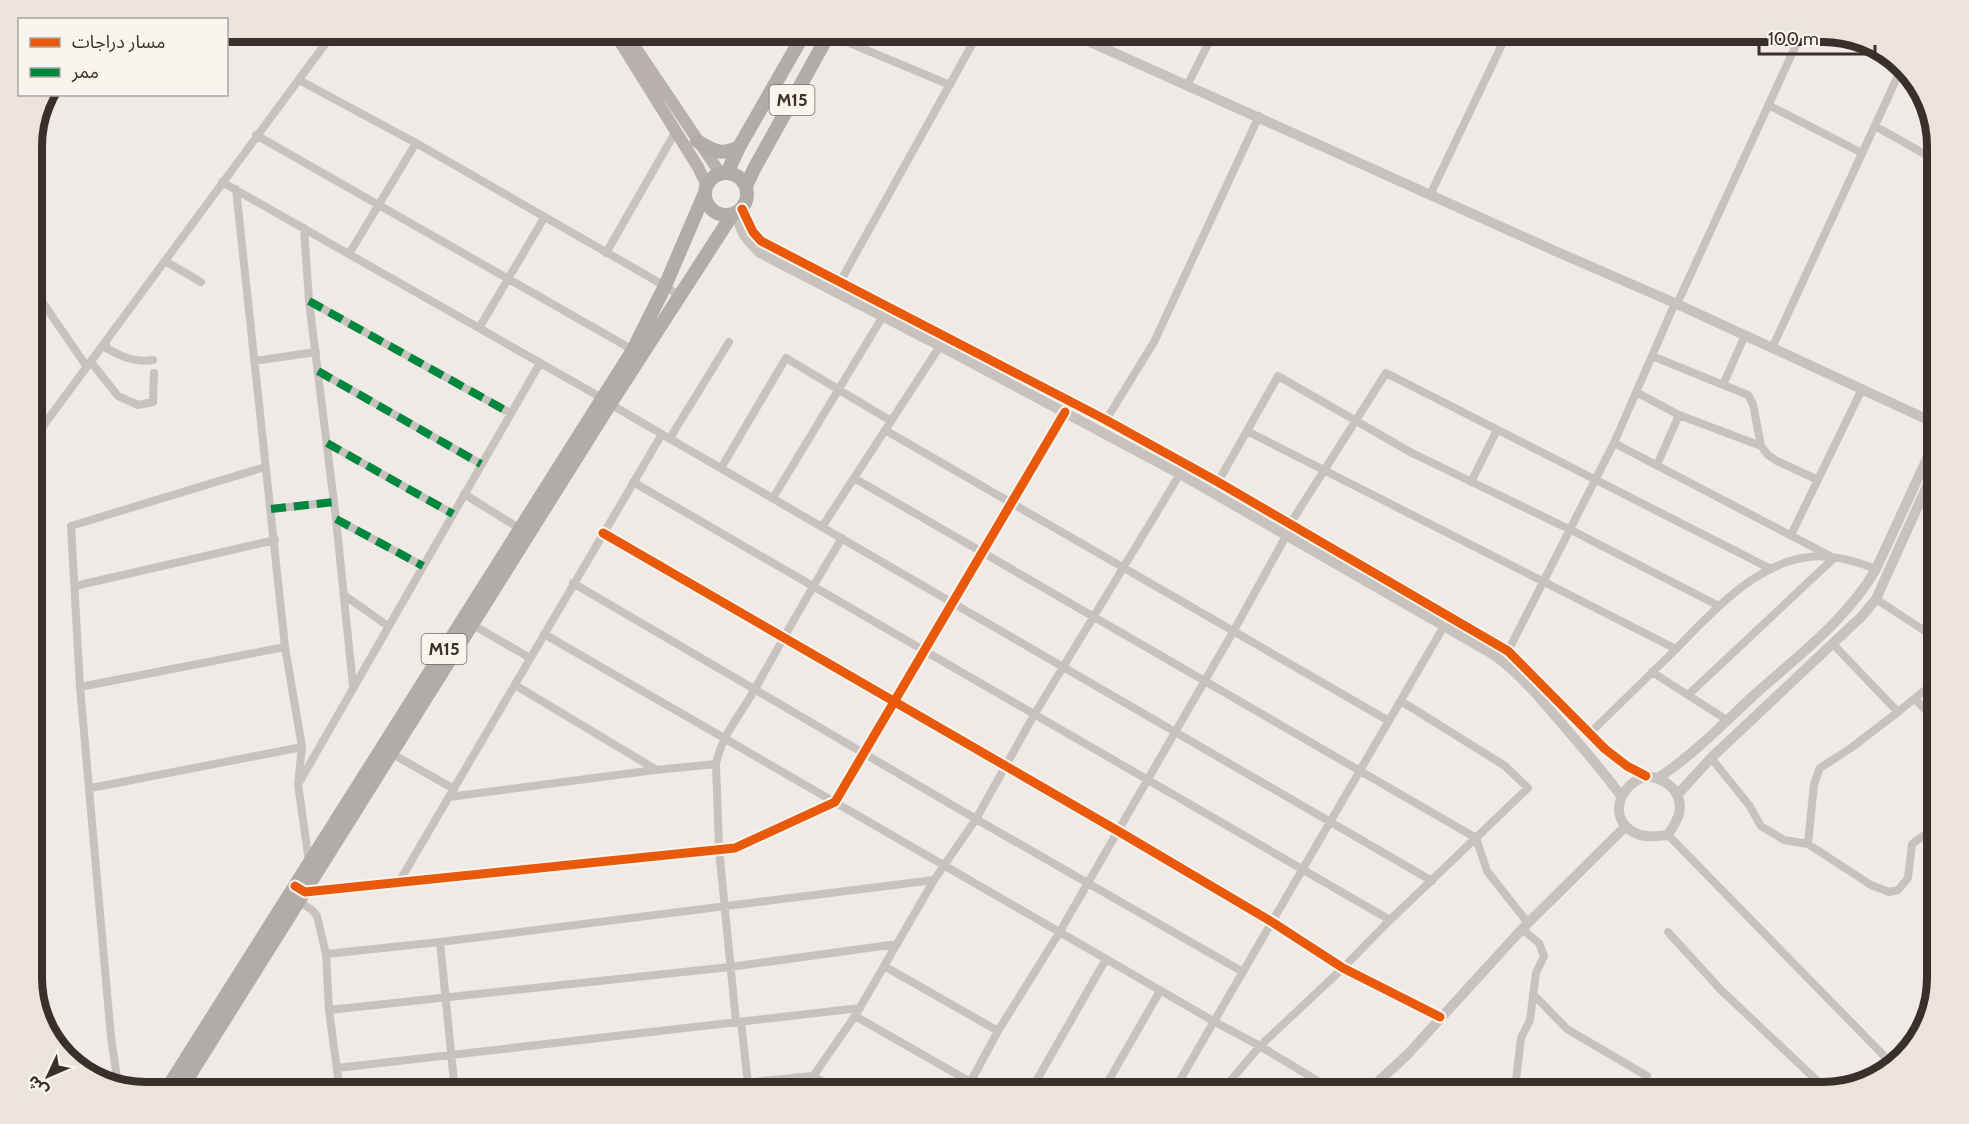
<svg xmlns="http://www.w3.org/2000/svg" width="1969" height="1124" font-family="Cabin,'Noto Sans Arabic',sans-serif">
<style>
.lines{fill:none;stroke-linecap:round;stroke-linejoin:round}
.minor{stroke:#c8c2be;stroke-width:8}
.tertiary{stroke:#c8c2be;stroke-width:10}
.primary{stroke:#b7b0ad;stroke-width:12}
.trunk{stroke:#b2aca8;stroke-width:14}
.quiet{stroke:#00873e;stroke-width:8;stroke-dasharray:15 8;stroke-linecap:butt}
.cycleway-casing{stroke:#faf4ee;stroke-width:13}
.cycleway{stroke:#e8590c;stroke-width:9}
.labels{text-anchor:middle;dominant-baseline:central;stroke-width:4.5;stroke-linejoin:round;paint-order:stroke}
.shield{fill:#faf4ee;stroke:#746a66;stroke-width:1.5}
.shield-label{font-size:18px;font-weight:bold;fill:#3a2f2b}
.rim{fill:none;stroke:#3a2f2b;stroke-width:8}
</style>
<rect width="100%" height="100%" fill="#efeae5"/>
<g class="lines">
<path class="minor" d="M 828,34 L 950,85
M 299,80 L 416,143 L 665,286 L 679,296
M 1187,86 L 1214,32
M 1768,105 L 1862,153
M 1875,126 L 1937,161
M 256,135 L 633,350
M 222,182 L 602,398
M 236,189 L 285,647 L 302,747 L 298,784 L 309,862
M 1430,195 L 1508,32
M 304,228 L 309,301 L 336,519 L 353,686
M 606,253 L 676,131
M 349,254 L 416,143
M 165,261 L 201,282
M 840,282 L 979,32
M 32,287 L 87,367
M 309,301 L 510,413
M 1677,304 L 1802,32
M 479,328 L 544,218
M 106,342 L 106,348 C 122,357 136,363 153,360
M 1772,348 L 1902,67
M 1652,356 L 1748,395 L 1753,404 L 1761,446 L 1768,455 L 1777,461 L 1818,480
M 254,361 L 316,352
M 91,362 L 118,396 L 138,405 L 153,402 L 154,373
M 318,371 L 481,464
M 1723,385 L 1745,335
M 1636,392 L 1679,415 L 1761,446
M 610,404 L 1432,881
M 1106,420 L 1154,342 L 1259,116
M 885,430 L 1389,721
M 1247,431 L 1676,649
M 670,438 L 729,342
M 32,441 L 334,32
M 327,443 L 453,514
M 1614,443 L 1834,558 L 1688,695
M 1657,465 L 1679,415
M 721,468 L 786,358 L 891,421
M 854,478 L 1476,838 L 1487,871 L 1528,923
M 633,482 L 1390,920
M 1218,482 L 1278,376 L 1412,453 L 1571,530 L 1719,606
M 1471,482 L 1497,430
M 464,494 L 522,530
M 773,498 L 883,316
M 271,509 L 334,502
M 336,519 L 423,566
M 1290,524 L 1386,373 L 1771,569
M 822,527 L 940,346
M 603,533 L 1118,831 L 1272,922 L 1343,968 L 1440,1017
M 1791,535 L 1862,389
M 573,583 L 976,819 L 1243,972
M 75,586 L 275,540
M 344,595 L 388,626
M 1876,599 L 1937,639
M 468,622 L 530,658
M 544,634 L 1215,1022 L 1260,1046 L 1336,1092
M 1832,643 L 1898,712
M 1508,651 L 1614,443 L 1675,303
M 1652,672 L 1727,720
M 515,685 L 655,769
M 80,687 L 285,647
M 1915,699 L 1937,722
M 1590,733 C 1617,707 1643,681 1669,656 C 1707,618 1753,563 1809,557 C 1832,554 1855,561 1876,569
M 389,752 L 454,789
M 1711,758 L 1749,805 L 1761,826 L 1784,840 L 1808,844 L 1871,885 L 1889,892 L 1898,890 L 1908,878 L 1912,844 L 1923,836 L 1928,835 L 1937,842
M 300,781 L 540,363
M 91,788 L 302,747
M 449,797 L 655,770 L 716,764
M 1668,835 L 1893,1065
M 1808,844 L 1814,784 L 1820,768 L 1851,748 L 1898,712 L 1930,686 L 1937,674
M 399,882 L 662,434
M 304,891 L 735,848 L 835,802 L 1065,412
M 295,899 L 312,910 L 317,916 L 326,954 L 329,1010 L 340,1092
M 1668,932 L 1721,990 L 1828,1091
M 440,942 L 455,1092
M 326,954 L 440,942 L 934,880
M 884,966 L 998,1031
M 1533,994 L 1567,1029 L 1647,1076
M 329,1010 L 730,967 L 897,944
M 855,1016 L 988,1092
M 736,1022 L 719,849 L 716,764 C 722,734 742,713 756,687 C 784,637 812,587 842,538
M 741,1022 L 749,1092
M 337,1068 L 860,1008
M 118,1085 L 111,1037 L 80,687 L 71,526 L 265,467
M 1225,1087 L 1260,1046 L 1343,968 L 1390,920 L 1528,788 L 1505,766 L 1401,701
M 653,1092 L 813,1076 L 840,1092
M 802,1092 L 855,1016 L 934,880 L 976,819 L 1034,715 L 1180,474
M 965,1092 L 998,1031 L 1059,933 L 1233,632 L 1286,536
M 1030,1092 L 1106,959
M 1102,1092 L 1160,991
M 1173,1092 L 1444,626
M 1506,1092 L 1516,1080 L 1521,1038 L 1530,1020 L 1536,973 L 1544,956 L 1539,943 L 1522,929"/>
<path class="tertiary" d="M 1068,32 L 1555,251 L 1677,304 L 1937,424
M 742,209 L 753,232 L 761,241 L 1106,420 L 1218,482 L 1508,651 L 1605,749 L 1627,766 L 1646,776
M 737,213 C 740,233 745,239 760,253 L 940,346 L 1180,474 L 1494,655 C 1521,675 1541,699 1562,724 C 1583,748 1603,771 1621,796
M 1646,776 C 1665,778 1684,791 1679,814 C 1677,821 1672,828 1668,835 C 1657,836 1645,838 1635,833 C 1607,818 1619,785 1646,776 Z
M 1658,778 C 1692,756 1722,725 1752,697 C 1795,658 1847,620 1876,569 L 1937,437
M 1677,795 L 1711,758 L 1862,616 L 1876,599 L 1937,464
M 1367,1092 L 1408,1054 L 1522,929 L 1626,826"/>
<path class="primary" d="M 614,32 L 698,167 L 707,186
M 625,32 L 720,173"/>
<path class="trunk" d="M 697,141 C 714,151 721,156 739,147
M705 194a21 21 0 1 1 42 0a21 21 0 1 1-42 0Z
M 727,173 L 739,147 L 805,32
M 746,186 L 754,169 L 830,32
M 165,1092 L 633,350 L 665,286 L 704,195
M 179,1092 L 610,404 L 732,215"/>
<path class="quiet" d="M 309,301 L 510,413
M 318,371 L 481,464
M 327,443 L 453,514
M 271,509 L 334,502
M 336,519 L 423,566"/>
<g class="cycleway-casing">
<path id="cycleway" d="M 742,209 L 753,232 L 761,241 L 1106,420 L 1218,482 L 1508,651 L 1605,749 L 1627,766 L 1646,776
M 603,533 L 1118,831 L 1272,922 L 1343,968 L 1440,1017
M 295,886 L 305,892 L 735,848 L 835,802 L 1065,412"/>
</g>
<use href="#cycleway" class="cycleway"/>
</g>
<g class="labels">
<g class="shield">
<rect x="769.5" y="85" width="45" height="30" rx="4.5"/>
<rect x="421.5" y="634" width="45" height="30" rx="4.5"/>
</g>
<g class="shield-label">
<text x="792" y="100">M15</text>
<text x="444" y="649">M15</text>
</g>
</g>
<path d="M0 0H1969V1124H0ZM146 42H1823A104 104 0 0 1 1927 146V978A104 104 0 0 1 1823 1082H146A104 104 0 0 1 42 978V146A104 104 0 0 1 146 42Z" fill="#ebe4de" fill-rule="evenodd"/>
<path class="rim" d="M146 42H1823A104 104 0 0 1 1927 146V978A104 104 0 0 1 1823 1082H146A104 104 0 0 1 42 978V146A104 104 0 0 1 146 42Z"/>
<rect x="18" y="18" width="210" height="78" fill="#faf4ee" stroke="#ada5a0" stroke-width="1.5"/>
<rect x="30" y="38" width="30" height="9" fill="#e8590c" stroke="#ada5a0" stroke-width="1.5"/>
<text x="72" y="48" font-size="18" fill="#3a2f2b">مسار دراجات</text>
<rect x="30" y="68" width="30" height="9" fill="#00873e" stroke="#ada5a0" stroke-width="1.5"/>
<text x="72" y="78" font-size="18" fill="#3a2f2b">ممر</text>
<g transform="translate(48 1076) rotate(226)" stroke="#faf4ee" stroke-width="4.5" paint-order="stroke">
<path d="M0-4.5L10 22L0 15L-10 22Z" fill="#3a2f2b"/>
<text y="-9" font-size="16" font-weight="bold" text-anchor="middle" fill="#3a2f2b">ش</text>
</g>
<path d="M1759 45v9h116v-9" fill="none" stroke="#3a2f2b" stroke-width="3"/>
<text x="1768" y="45" font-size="18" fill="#3a2f2b" stroke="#faf4ee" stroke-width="4.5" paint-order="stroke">100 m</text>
</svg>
